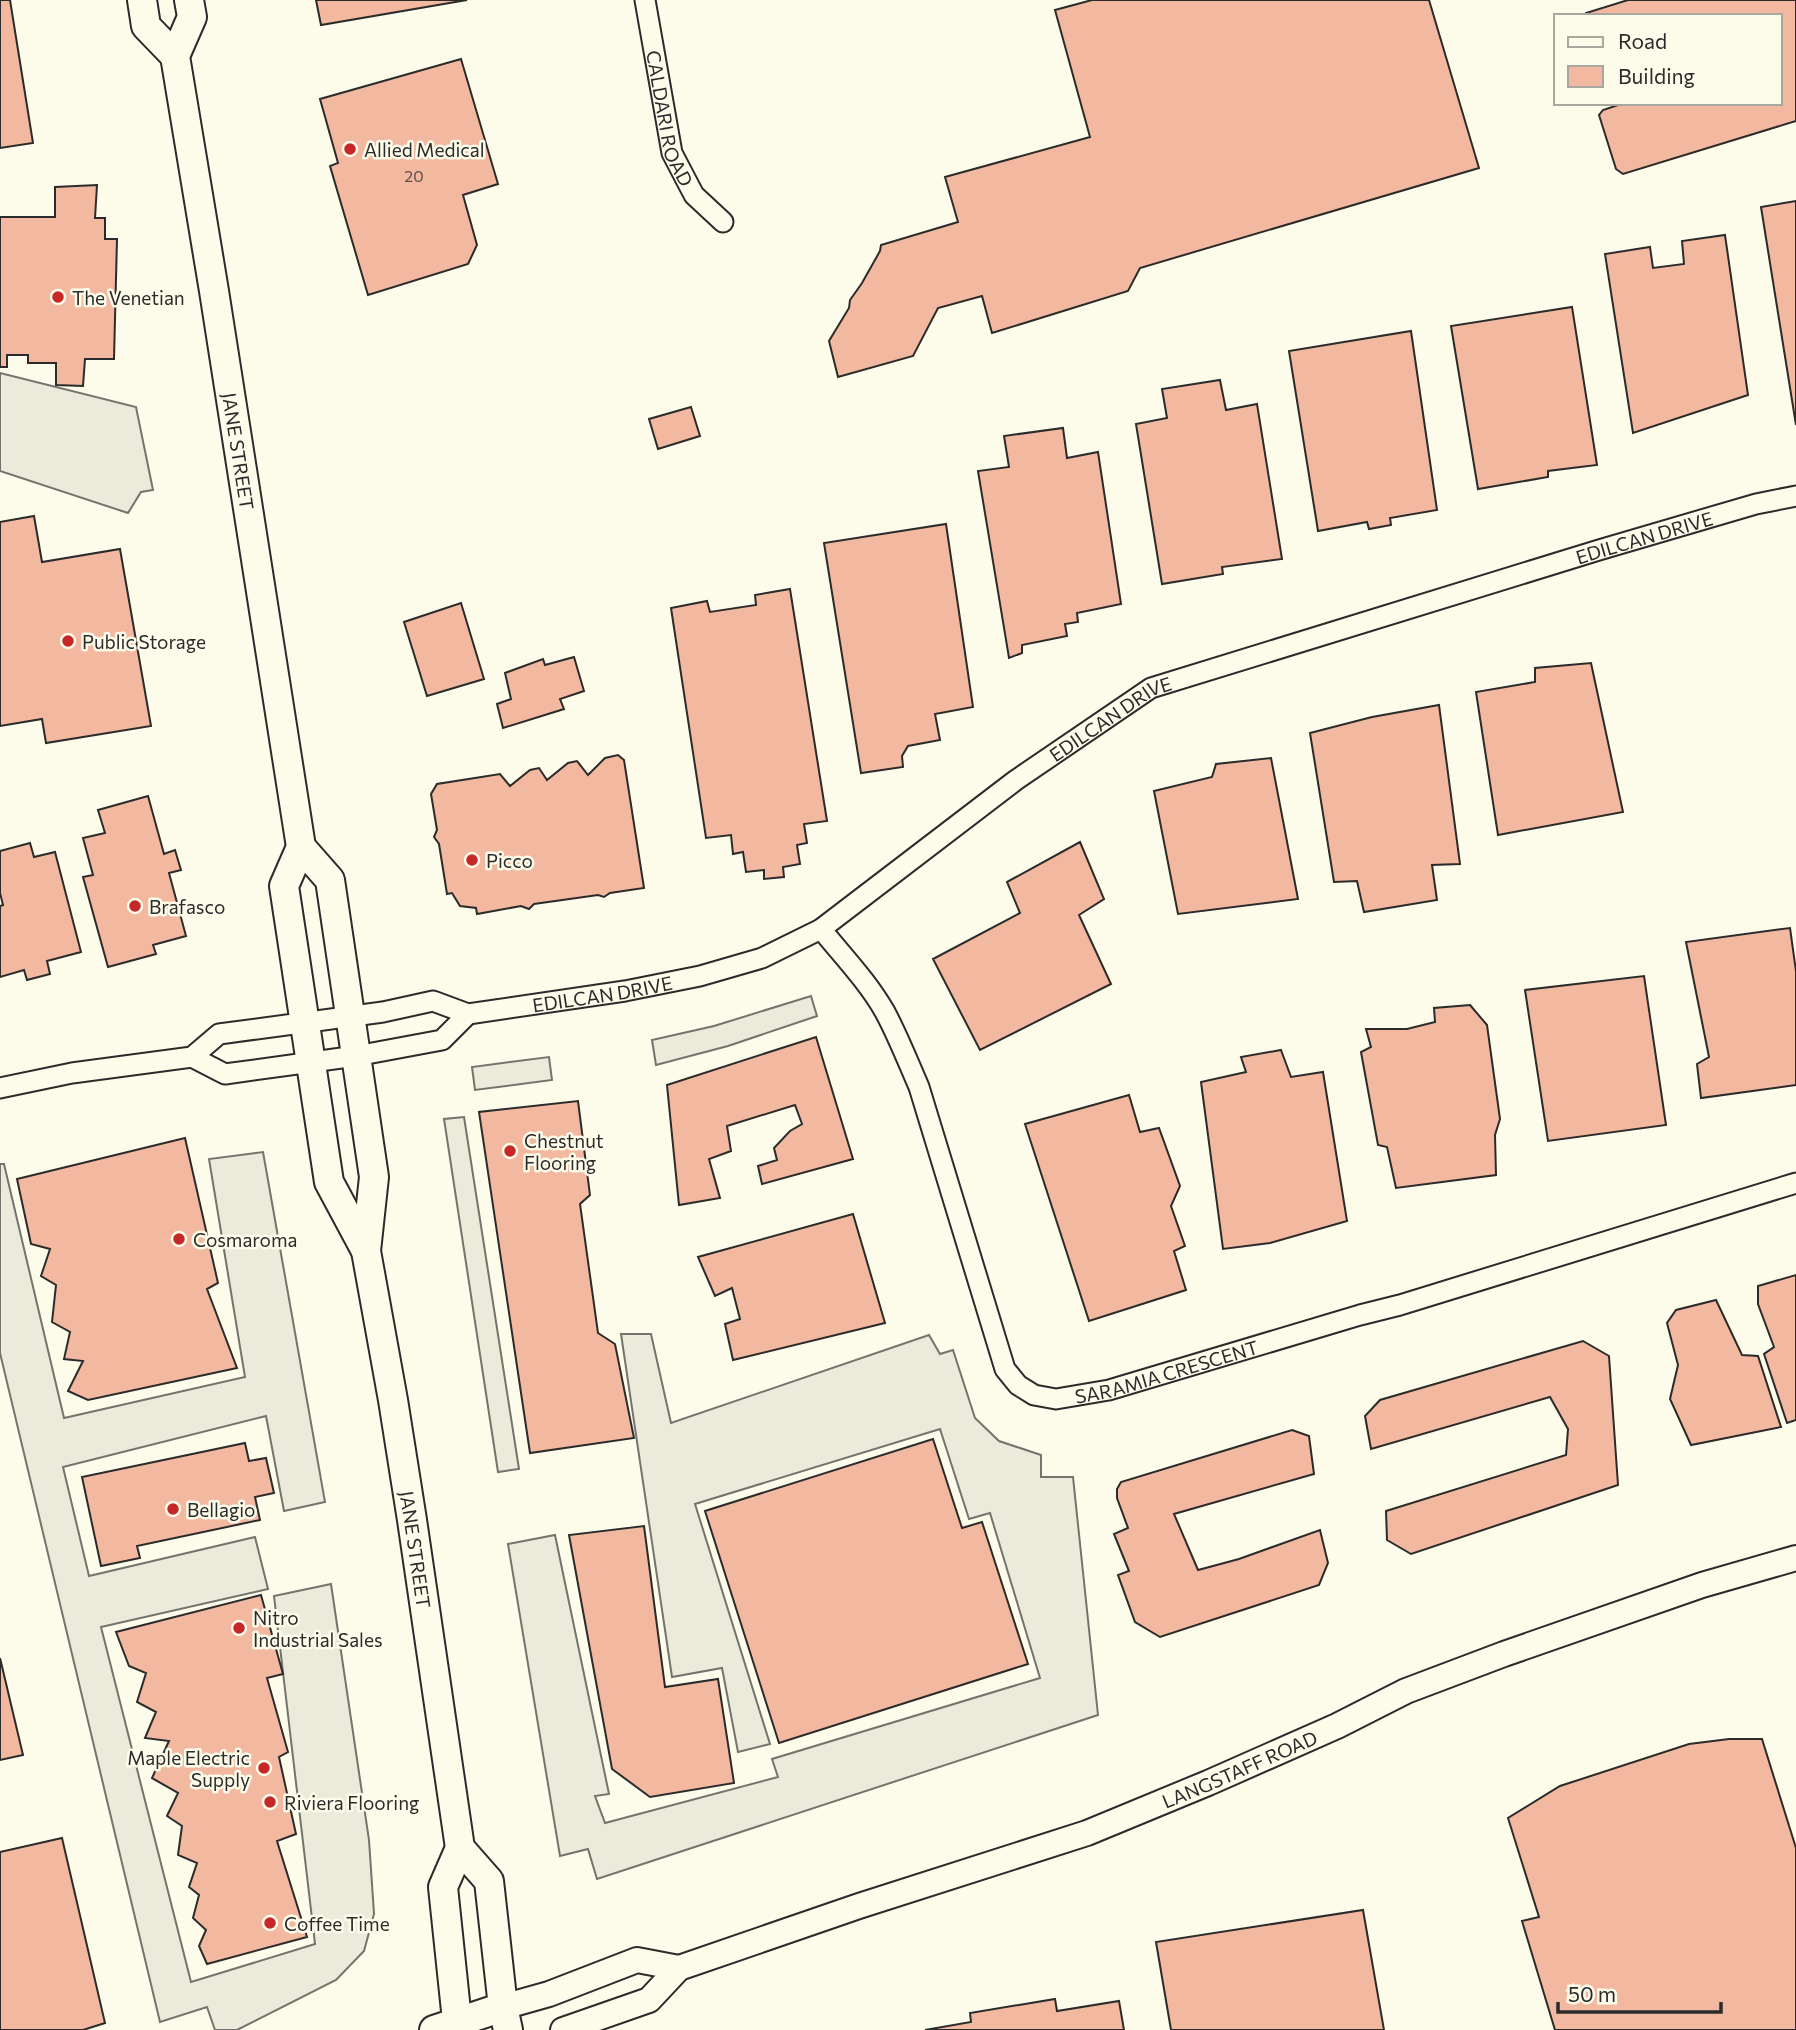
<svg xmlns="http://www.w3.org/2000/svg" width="1796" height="2030" font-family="Commissioner,sans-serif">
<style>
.parking{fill:#eceadb;stroke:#74746e;stroke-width:2}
.building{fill:#f2b8a0;stroke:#2b2b2b;stroke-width:2}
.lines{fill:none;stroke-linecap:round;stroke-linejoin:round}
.minor-casing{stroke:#2b2b2b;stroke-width:23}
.tertiary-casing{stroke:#2b2b2b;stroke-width:28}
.secondary-casing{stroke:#2b2b2b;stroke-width:32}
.minor{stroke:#fdfbea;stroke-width:19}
.tertiary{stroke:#fdfbea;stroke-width:24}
.secondary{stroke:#fdfbea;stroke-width:28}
.poi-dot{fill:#c62828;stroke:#fdfbea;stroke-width:2.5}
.labels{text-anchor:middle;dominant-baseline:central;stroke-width:5;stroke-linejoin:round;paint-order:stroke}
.number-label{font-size:16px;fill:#5d4e48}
.street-label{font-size:19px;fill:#2b2b2b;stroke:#fdfbea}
.poi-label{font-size:19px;fill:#2b2b2b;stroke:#fdfbea;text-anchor:start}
</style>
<rect width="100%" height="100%" fill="#fdfbea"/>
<path class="parking" d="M 0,373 L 136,407 L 153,490 L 141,492 L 128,513 L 0,471 Z
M 811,996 L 817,1016 L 728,1046 L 656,1065 L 652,1040 L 714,1026 Z
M 549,1057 L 552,1080 L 475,1090 L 472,1067 Z
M 464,1117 L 519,1469 L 498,1472 L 444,1119 Z
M 263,1152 L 325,1502 L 284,1511 L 266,1416 L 63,1467 L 89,1576 L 255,1537 L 268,1589 L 101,1627 L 191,1982 L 315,1944 L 274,1596 L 331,1584 L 369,1840 L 374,1914 L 364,1951 L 336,1980 L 237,2030 L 215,2030 L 207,2007 L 160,2022 L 0,1353 L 0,1164 L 4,1164 L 64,1418 L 245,1377 L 209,1159 Z
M 621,1334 L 651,1334 L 671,1423 L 929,1335 L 940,1354 L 953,1350 L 975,1418 L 999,1441 L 1041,1455 L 1041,1477 L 1073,1477 L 1098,1715 L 597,1879 L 588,1849 L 560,1856 L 508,1544 L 555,1535 L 609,1794 L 595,1796 L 605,1823 L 778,1777 L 772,1759 L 1040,1678 L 990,1513 L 969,1519 L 940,1429 L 695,1504 L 770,1744 L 738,1752 L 722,1668 L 672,1677 Z"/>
<path class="building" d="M 0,0 L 10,0 L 33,143 L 0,148 Z
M 316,0 L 467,0 L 321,25 Z
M 1092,0 L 1429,0 L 1479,168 L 1140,268 L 1128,291 L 992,333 L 982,296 L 938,308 L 913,356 L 838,377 L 829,341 L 849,308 L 850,300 L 862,283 L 880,251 L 881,245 L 958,222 L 945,177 L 1090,137 L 1055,10 Z
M 1628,0 L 1796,0 L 1796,121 L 1623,174 L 1616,169 L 1599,115 L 1603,110 L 1624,103 L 1780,103 L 1780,16 L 1585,16 L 1586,13 Z
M 461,59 L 498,184 L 463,195 L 477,245 L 468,264 L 368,295 L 330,166 L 338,163 L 320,99 Z
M 97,185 L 95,218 L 105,218 L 105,239 L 117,239 L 114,359 L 85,359 L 83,386 L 56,385 L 56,363 L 28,363 L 28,355 L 7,355 L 7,367 L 0,367 L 0,217 L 55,217 L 55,187 Z
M 1796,201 L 1796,425 L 1761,207 Z
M 1725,235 L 1748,395 L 1633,433 L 1605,254 L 1650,247 L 1653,268 L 1684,264 L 1682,241 Z
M 1572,307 L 1597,465 L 1548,471 L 1548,477 L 1478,489 L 1451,326 Z
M 1411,331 L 1437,510 L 1390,518 L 1391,525 L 1369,529 L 1367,522 L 1318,531 L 1289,351 Z
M 1220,380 L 1226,410 L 1257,404 L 1282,559 L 1222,567 L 1223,574 L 1162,584 L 1136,424 L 1167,418 L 1162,389 Z
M 691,407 L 700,436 L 658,449 L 649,419 Z
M 1063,428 L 1067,458 L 1098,452 L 1121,604 L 1077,613 L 1078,622 L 1065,624 L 1067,636 L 1022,645 L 1022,653 L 1009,658 L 978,471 L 1009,467 L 1004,436 Z
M 34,516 L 42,562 L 120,549 L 151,726 L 46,743 L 42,719 L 0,726 L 0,522 Z
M 946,524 L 973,707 L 935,714 L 940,740 L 908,746 L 902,756 L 903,767 L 861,773 L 824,543 Z
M 790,589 L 827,821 L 804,824 L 807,843 L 797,845 L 800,864 L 783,867 L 784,877 L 764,879 L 764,870 L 746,872 L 743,852 L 733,854 L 731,835 L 706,838 L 671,608 L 707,601 L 710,612 L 756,605 L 755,595 Z
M 461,603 L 484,679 L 427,696 L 404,622 Z
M 574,657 L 584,691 L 560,699 L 564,709 L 503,728 L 497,704 L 511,699 L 505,673 L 543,659 L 545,665 Z
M 1591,663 L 1623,812 L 1498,835 L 1476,692 L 1535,682 L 1535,668 Z
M 1439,705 L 1460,864 L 1432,865 L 1437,900 L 1364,912 L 1357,881 L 1334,882 L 1310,733 L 1372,717 Z
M 618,755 L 624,760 L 644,888 L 610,893 L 604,897 L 598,895 L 534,904 L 529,909 L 521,906 L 477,914 L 476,908 L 460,906 L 452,893 L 447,894 L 439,844 L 434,837 L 437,830 L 431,794 L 437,784 L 500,774 L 510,786 L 530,770 L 539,768 L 547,780 L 568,763 L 577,761 L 588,775 L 605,758 Z
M 1271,758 L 1298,899 L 1178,914 L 1154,791 L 1212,777 L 1216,764 Z
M 148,796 L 164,854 L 175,850 L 181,870 L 169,873 L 186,936 L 153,945 L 156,954 L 108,967 L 83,877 L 93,875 L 83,838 L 105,833 L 98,810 Z
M 1080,842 L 1104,899 L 1079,915 L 1111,984 L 980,1050 L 933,959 L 1020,913 L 1007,882 Z
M 30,843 L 34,857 L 55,852 L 81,952 L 47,961 L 50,974 L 27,980 L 24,970 L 0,977 L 0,906 L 3,905 L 0,893 L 0,851 Z
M 1790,928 L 1796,971 L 1796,1085 L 1701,1098 L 1697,1064 L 1709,1057 L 1686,942 Z
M 1644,976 L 1666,1125 L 1548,1141 L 1525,990 Z
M 1470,1005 L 1487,1025 L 1500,1119 L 1495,1135 L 1496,1175 L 1396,1188 L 1387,1147 L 1378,1145 L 1361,1052 L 1371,1047 L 1366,1029 L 1407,1029 L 1435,1022 L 1434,1008 Z
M 816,1037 L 853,1159 L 762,1184 L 758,1166 L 777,1160 L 774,1148 L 790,1131 L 802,1124 L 795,1105 L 727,1126 L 731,1151 L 709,1159 L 720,1198 L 679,1205 L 667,1085 Z
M 1281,1050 L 1291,1077 L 1323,1072 L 1347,1221 L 1270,1243 L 1223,1249 L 1201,1082 L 1246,1072 L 1241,1057 Z
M 1129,1095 L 1140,1132 L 1159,1128 L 1180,1186 L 1171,1206 L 1185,1246 L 1174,1251 L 1186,1290 L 1089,1321 L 1025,1124 Z
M 578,1101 L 590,1195 L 580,1204 L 598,1333 L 615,1344 L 634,1438 L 530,1453 L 479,1112 Z
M 185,1138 L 218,1283 L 207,1289 L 237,1368 L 88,1400 L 68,1391 L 83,1361 L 64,1359 L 70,1332 L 52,1322 L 56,1285 L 41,1276 L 50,1249 L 31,1244 L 17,1179 Z
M 853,1214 L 885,1323 L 733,1360 L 725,1324 L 740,1319 L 732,1288 L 715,1296 L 698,1257 Z
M 1796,1275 L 1796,1420 L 1787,1423 L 1764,1354 L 1774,1347 L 1758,1304 L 1758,1286 Z
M 1716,1300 L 1742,1355 L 1758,1356 L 1781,1427 L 1691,1445 L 1670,1399 L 1678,1365 L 1667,1323 L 1676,1310 Z
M 1583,1341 L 1609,1356 L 1618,1485 L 1411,1554 L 1387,1540 L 1386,1511 L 1566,1455 L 1568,1429 L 1550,1397 L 1371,1449 L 1365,1416 L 1380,1400 Z
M 1292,1430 L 1309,1436 L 1314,1474 L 1174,1514 L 1198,1570 L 1239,1559 L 1320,1530 L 1328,1563 L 1319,1585 L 1160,1637 L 1135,1622 L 1118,1575 L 1129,1571 L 1114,1534 L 1128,1528 L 1117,1498 L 1117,1489 L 1121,1482 Z
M 933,1439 L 962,1528 L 982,1522 L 1028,1664 L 779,1743 L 705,1511 Z
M 245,1443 L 249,1461 L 266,1458 L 274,1493 L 255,1497 L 260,1520 L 137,1546 L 140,1558 L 101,1566 L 82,1477 Z
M 644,1526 L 665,1687 L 718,1679 L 734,1783 L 650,1797 L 612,1769 L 569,1535 Z
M 261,1595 L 283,1674 L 267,1678 L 288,1752 L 279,1757 L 296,1834 L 277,1841 L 307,1937 L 207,1964 L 199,1946 L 206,1930 L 193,1918 L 199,1895 L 189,1887 L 197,1863 L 178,1855 L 182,1826 L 167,1816 L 178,1793 L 152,1778 L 169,1741 L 145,1738 L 156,1712 L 137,1702 L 146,1673 L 129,1666 L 116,1632 Z
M 0,1658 L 23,1755 L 0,1760 Z
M 1729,1739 L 1762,1739 L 1796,1848 L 1796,2030 L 1555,2030 L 1522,1921 L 1539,1917 L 1508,1818 L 1560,1786 L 1689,1744 Z
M 62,1838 L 105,2023 L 83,2030 L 0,2030 L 0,1852 Z
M 1363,1910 L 1384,2030 L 1171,2030 L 1156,1942 Z
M 1055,1999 L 1057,2011 L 1119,2001 L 1124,2030 L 925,2030 L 971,2022 L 970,2013 Z"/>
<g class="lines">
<g class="minor-casing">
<g id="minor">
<path id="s1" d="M 645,0 L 672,153 L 694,195 L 723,222"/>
<path id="s2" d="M 821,929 C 843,956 868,982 885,1012 C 898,1036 908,1062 919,1087 L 1005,1369 L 1018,1385 L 1034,1395 L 1056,1399 L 1109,1390 L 1360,1315 L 1400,1305 L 1796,1183"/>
<path d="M 192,1057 L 225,1074 L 356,1056 L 442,1040 L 468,1014"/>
<path id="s3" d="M 0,1088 L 72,1073 L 192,1057 L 219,1034 L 383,1012 L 433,1001 L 468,1014 L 625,991 L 700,976 L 762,958 L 821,929 L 1016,780 L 1151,688 L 1599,550 L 1756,504 L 1796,496"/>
</g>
</g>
<g class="tertiary-casing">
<g id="tertiary">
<path d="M 503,2007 L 549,1994 L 637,1960 L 679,1968"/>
<path id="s4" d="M 563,2030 L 649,2000 L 679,1968 L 859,1906 L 1087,1833 L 1208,1783 L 1337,1726 L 1406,1691 L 1504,1654 L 1702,1585 L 1796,1558"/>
</g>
</g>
<g class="secondary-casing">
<g id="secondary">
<path d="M 142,0 L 146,26 L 175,56"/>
<path id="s5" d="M 189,0 L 192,17 L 175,56 L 214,291 L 301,847 L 330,880 L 374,1177 L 366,1251 L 393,1400 L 412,1520 L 460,1848 L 489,1881 L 503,2007 L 508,2030"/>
<path d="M 301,847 L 284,886 L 329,1182 L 366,1251"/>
<path d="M 434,2030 L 503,2007"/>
<path d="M 458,2030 L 443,1887 L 460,1848"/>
</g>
</g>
<use href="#minor" class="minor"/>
<use href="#tertiary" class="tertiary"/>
<use href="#secondary" class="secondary"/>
</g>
<g class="poi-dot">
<circle cx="350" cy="149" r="7"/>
<circle cx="58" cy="297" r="7"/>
<circle cx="68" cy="641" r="7"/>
<circle cx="472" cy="860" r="7"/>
<circle cx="135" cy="906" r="7"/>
<circle cx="510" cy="1151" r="7"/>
<circle cx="179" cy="1239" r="7"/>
<circle cx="173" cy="1509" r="7"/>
<circle cx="239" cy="1628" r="7"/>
<circle cx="264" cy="1768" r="7"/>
<circle cx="270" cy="1802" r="7"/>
<circle cx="270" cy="1923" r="7"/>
</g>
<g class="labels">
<g class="number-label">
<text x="414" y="175">20</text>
</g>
<g class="street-label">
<text stroke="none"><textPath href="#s1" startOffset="121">CALDARI ROAD</textPath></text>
<text stroke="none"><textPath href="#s5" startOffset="460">JANE STREET</textPath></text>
<text stroke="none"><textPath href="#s3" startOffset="1774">EDILCAN DRIVE</textPath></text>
<text stroke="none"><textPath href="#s3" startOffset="1208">EDILCAN DRIVE</textPath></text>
<text stroke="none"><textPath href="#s3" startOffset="620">EDILCAN DRIVE</textPath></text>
<text stroke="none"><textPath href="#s2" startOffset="658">SARAMIA CRESCENT</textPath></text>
<text stroke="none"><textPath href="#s5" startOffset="1582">JANE STREET</textPath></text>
<text stroke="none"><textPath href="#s4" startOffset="730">LANGSTAFF ROAD</textPath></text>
</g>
<g class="poi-label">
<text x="364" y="149">Allied Medical</text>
<text x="72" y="297">The Venetian</text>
<text x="82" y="641">Public Storage</text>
<text x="486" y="860">Picco</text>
<text x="149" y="906">Brafasco</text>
<text x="524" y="1140">Chestnut<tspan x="524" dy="22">Flooring</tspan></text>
<text x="193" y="1239">Cosmaroma</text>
<text x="187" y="1509">Bellagio</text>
<text x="253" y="1617">Nitro<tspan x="253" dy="22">Industrial Sales</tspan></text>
<text x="250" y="1757" text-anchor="end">Maple Electric<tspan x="250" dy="22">Supply</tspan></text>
<text x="284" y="1802">Riviera Flooring</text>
<text x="284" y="1923">Coffee Time</text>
</g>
</g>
<rect x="1554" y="14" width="228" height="91" fill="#fdfbea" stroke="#a9a89e" stroke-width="2"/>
<rect x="1568" y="37" width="35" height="10" fill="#fdfbea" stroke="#a9a89e" stroke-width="2"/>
<text x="1618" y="49" font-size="21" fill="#2b2b2b">Road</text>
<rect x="1568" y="66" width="35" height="21" fill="#f2b8a0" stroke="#a9a89e" stroke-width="2"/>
<text x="1618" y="84" font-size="21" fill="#2b2b2b">Building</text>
<path d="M1558 2002v10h163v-10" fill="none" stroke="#2b2b2b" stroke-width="3.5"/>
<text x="1568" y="2002" font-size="21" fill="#2b2b2b" stroke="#fdfbea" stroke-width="5" paint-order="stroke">50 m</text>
</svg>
